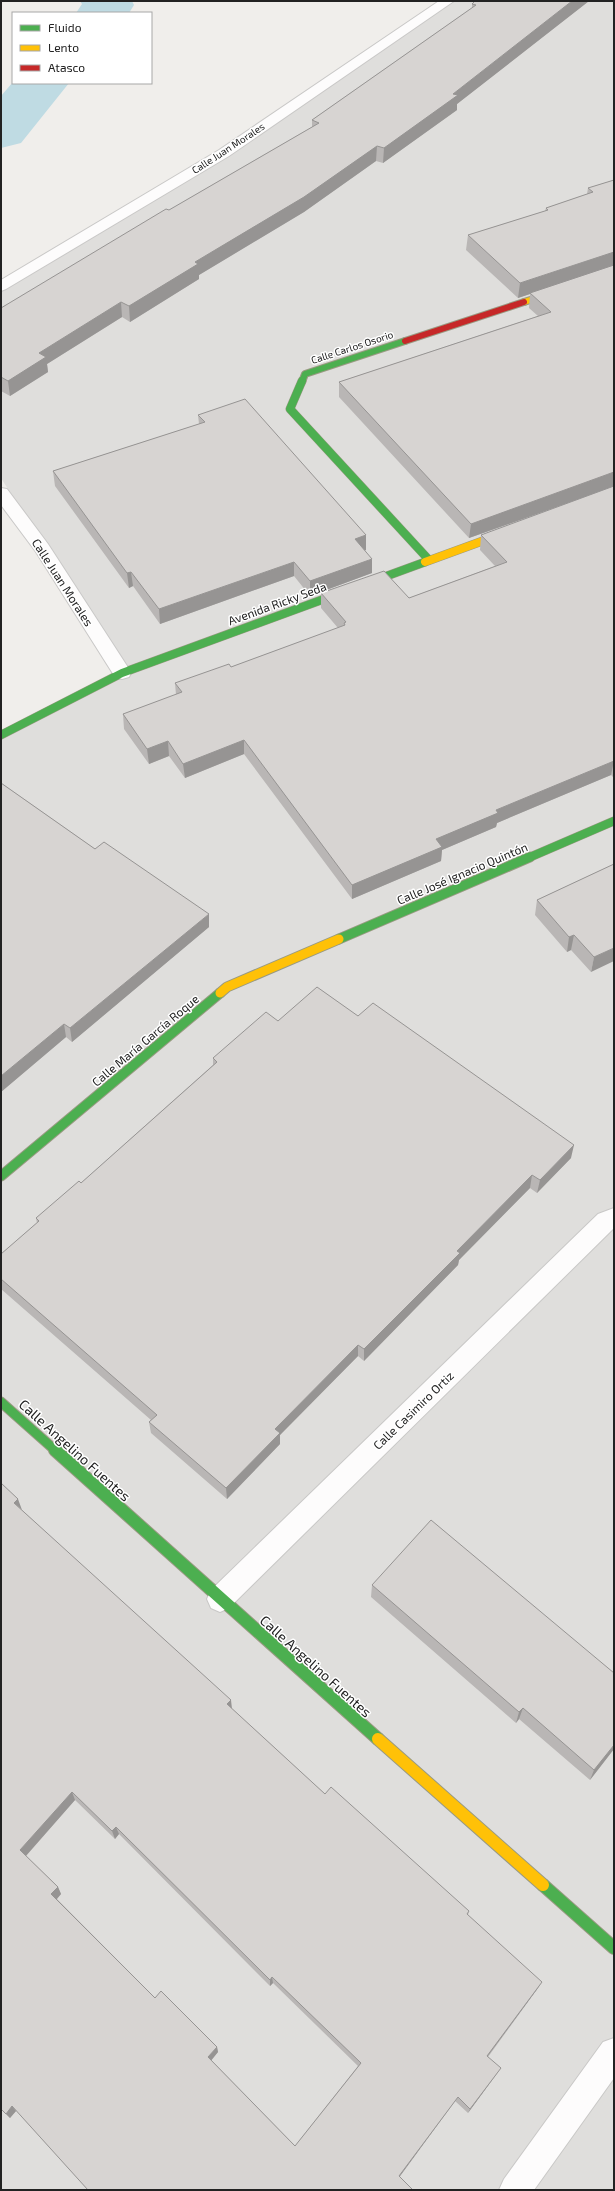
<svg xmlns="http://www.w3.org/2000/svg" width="615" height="2191" font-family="'Exo 2',sans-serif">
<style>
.residential{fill:#dfdedc}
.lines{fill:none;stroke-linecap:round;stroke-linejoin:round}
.river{fill:#bfdbe3;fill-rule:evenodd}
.street-casing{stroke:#c9c8c7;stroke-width:2}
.fast-far3-casing{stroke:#999a82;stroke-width:8}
.fast-far2-casing{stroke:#999a82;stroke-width:9}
.fast-far1-casing{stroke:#999a82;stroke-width:11}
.fast-casing{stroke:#999a82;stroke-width:14}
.slow-far3-casing{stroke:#999a82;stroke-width:8}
.slow-far2-casing{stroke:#999a82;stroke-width:9}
.slow-far1-casing{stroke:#999a82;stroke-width:11}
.slow-casing{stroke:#999a82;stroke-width:14}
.jam-casing{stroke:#999a82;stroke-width:8}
.street{fill:#fdfcfc;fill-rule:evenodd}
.fast-far3{stroke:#4caf50;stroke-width:6}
.fast-far2{stroke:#4caf50;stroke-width:8}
.fast-far1{stroke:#4caf50;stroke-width:9}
.fast{stroke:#4caf50;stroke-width:12}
.slow-far3{stroke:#ffc107;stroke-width:6}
.slow-far2{stroke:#ffc107;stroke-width:8}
.slow-far1{stroke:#ffc107;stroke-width:9}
.slow{stroke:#ffc107;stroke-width:12}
.jam{stroke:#c62828;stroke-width:6}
.wall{fill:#b9b6b5;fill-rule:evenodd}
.shaded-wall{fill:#969493}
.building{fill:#d7d4d2;stroke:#969493;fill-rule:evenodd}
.labels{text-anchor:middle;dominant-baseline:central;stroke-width:3;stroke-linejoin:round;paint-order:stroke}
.far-street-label{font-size:10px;fill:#222;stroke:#fff}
.street-label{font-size:12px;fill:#222;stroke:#fff}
.near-street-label{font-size:14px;fill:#222;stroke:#fff}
</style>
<rect width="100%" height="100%" fill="#f0eeeb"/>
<path class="residential" d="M 450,1 L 614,1 L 614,2190 L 1,2190 L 1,737 L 125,676 L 1,478 L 1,290 Z"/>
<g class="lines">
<path class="river" d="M 80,1 L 132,1 L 134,5 L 129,13 L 76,13 L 82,4 Z
M 13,82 L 69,83 L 21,143 L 1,148 L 1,96 Z"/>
<g class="street-casing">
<path id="street" d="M 439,1 L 454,1 L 229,156 L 6,289 L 1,291 L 1,280 L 219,150 Z
M 1,488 L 7,489 L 48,544 L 129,669 L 131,673 L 129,677 L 122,679 L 115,677 L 36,552 L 1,505 Z
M 614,1208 L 614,1228 L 229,1608 L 220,1612 L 211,1608 L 207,1599 L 211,1590 L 598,1214 Z
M 614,2038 L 614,2078 L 534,2190 L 499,2190 L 504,2179 L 603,2042 Z"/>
</g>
<g class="fast-far3-casing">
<path id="fast-far3" d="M 302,382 L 305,374 L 405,341"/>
</g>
<g class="fast-far2-casing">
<path id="fast-far2" d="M 302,381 L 290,409 L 429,560
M 1,735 L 122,673 L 425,562
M 528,858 L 614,821"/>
</g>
<g class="fast-far1-casing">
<path id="fast-far1" d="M 339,939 L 530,857
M 1,1176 L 220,993
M 1,1402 L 56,1451"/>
</g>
<g class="fast-casing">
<path id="fast" d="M 55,1450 L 378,1739
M 543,1885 L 614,1948"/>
</g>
<g class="slow-far3-casing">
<path id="slow-far3" d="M 524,302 L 614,273"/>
</g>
<g class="slow-far2-casing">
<path id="slow-far2" d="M 425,562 L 510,531"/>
</g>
<g class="slow-far1-casing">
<path id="slow-far1" d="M 220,993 L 227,987 L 339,939"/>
</g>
<g class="slow-casing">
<path id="slow" d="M 378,1739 L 543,1885"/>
</g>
<g class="jam-casing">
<path id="jam" d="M 405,341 L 524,302"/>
</g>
<use href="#street" class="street"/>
<use href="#fast-far3" class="fast-far3"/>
<use href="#fast-far2" class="fast-far2"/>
<use href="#fast-far1" class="fast-far1"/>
<use href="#fast" class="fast"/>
<use href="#slow-far3" class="slow-far3"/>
<use href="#slow-far2" class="slow-far2"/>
<use href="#slow-far1" class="slow-far1"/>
<use href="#slow" class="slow"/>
<use href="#jam" class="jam"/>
</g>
<path class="wall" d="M 589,1 L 457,104 L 457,110 L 383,163 L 376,161 L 304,212 L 199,275 L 199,279 L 130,322 L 122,317 L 47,364 L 48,372 L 10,396 L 1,391 L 1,308 L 312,127 L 312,120 L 472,8 L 472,4 Z
M 614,180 L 614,778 L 611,775 L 497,823 L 496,827 L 442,850 L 441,861 L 352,899 L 244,754 L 185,778 L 169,756 L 149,764 L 124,729 L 123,714 L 176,695 L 175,683 L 231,667 L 338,628 L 321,608 L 321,593 L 409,598 L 495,566 L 480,550 L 481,535 L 599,492 L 469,538 L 339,397 L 339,382 L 538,316 L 529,308 L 530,294 L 518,298 L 466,250 L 468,235 L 545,211 L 546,208 L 587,194 L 588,188 Z
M 198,415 L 366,535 L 366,550 L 365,550 L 372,573 L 310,596 L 294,576 L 160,624 L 133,586 L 129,588 L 55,486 L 53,471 L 199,424 Z
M 1,783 L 95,849 L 209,927 L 72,1042 L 66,1037 L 1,1092 Z
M 614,864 L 591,972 L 571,950 L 567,952 L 535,915 L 537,900 Z
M 358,1016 L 571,1158 L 537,1193 L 530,1188 L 459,1260 L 458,1265 L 364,1361 L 358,1356 L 280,1435 L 280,1444 L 227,1499 L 151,1433 L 149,1422 L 151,1420 L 1,1289 L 1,1254 L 37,1223 L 36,1218 L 81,1183 L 213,1065 L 213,1058 L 278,1021 Z
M 22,1510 L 232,1709 L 325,1794 L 469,1911 L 468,1915 L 538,1988 L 488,2057 L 498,2072 L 468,2113 L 455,2101 L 399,2176 L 16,2111 L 10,2118 L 6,2114 ZM 75,1800 L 115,1839 L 119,1834 L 270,1986 L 273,1983 L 358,2066 L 295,2146 L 211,2060 L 218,2052 L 217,2047 L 155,1998 L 57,1899 L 61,1894 L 58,1887 L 26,1856 Z
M 372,1585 L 614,1673 L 614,1749 L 590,1780 L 519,1719 L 516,1723 L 371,1597 Z"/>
<path class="shaded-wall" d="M 572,1 L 589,1 L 457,104 L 457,110 L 383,163 L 384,148 Z
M 377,146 L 376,161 L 304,212 L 199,275 L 199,279 L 130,322 L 129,306 L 195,262 Z
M 614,252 L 614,267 L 530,293 L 530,294 L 518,298 L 520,283 Z
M 121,302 L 122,317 L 47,364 L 48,372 L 10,396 L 8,381 L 39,353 Z
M 614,472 L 613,487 L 469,538 L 471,524 Z
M 366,535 L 366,550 L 354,554 L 355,539 Z
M 372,559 L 372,573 L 310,596 L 310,581 Z
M 294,562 L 294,576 L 160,624 L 159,609 Z
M 131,572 L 133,586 L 129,588 L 127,573 Z
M 244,740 L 244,754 L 185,778 L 183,764 Z
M 168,741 L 169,756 L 149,764 L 147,749 Z
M 614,761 L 611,775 L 497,823 L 496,827 L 442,850 L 441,861 L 352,899 L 352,885 L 436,839 L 496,810 Z
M 209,914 L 209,927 L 72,1042 L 70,1028 Z
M 574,935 L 571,950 L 567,952 L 569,937 Z
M 614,948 L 614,961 L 591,972 L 594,957 Z
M 64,1024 L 66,1037 L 1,1092 L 1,1076 Z
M 574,1145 L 571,1158 L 537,1193 L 540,1180 Z
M 532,1175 L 530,1188 L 459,1260 L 458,1265 L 364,1361 L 364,1349 L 457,1251 Z
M 358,1345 L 358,1356 L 280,1435 L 280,1444 L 227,1499 L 226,1488 L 275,1429 Z
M 18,1499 L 22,1510 L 14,1503 Z
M 231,1700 L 232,1709 L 227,1704 Z
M 523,1708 L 519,1719 L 516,1723 L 519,1712 Z
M 614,1745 L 614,1749 L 590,1780 L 594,1770 Z
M 72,1792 L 75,1800 L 24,1858 L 20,1850 Z
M 116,1827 L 119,1834 L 115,1839 L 112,1831 Z
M 58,1887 L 61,1894 L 55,1901 L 51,1894 Z
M 272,1977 L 273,1983 L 270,1986 L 270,1980 Z
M 542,1982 L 538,1988 L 484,2061 L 487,2056 Z
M 217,2047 L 218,2052 L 210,2062 L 208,2057 Z
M 501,2068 L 498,2072 L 468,2113 L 470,2109 Z
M 458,2097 L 455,2101 L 398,2179 L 399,2176 Z
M 12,2106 L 16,2111 L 10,2118 L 6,2114 Z"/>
<path class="building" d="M 475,1 L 572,1 L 453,94 L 458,95 L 384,148 L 377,146 L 304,197 L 195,262 L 198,264 L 129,306 L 121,302 L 39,353 L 46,357 L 8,381 L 1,377 L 1,308 L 166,209 L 169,210 L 319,123 L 312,120 L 476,5 L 472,4 Z
M 614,180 L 614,252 L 520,283 L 468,235 L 548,210 L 546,208 L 593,192 L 588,188 Z
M 614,265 L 614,472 L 471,524 L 339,382 L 551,312 L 530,293 Z
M 245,399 L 366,535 L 355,539 L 372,559 L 310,581 L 294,562 L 159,609 L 131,572 L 127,573 L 53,471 L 205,422 L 198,415 Z
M 614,486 L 614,761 L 496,810 L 498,813 L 436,839 L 442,847 L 352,885 L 244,740 L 183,764 L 168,741 L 147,749 L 123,714 L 182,692 L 175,683 L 229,664 L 231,667 L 345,625 L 344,623 L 346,622 L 321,593 L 384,571 L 409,598 L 507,562 L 481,535 Z
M 1,783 L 95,849 L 104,842 L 209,914 L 70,1028 L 64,1024 L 1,1076 Z
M 614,864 L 614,948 L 594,957 L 574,935 L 569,937 L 537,900 Z
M 317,987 L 358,1016 L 373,1003 L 574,1145 L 540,1180 L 532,1175 L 457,1251 L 460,1253 L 364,1349 L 358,1345 L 275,1429 L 280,1433 L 226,1488 L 149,1422 L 157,1415 L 1,1279 L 1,1254 L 39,1221 L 36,1218 L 79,1181 L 81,1183 L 217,1062 L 213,1058 L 266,1012 L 278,1021 Z
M 1,1483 L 18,1499 L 14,1503 L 231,1700 L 227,1704 L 325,1794 L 331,1787 L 469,1911 L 467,1914 L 542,1982 L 487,2056 L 501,2068 L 470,2109 L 458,2097 L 399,2176 L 413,2190 L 88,2190 L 12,2106 L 6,2114 L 1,2109 ZM 72,1792 L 112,1831 L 116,1827 L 270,1980 L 272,1977 L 361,2063 L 295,2146 L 208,2057 L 217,2047 L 161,1991 L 155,1998 L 51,1894 L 58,1887 L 20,1850 Z
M 431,1520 L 614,1673 L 614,1745 L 594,1770 L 523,1708 L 519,1712 L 372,1585 Z"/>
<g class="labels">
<g class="far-street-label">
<text transform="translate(228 148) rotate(-33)">Calle Juan Morales</text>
<text transform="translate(352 347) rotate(-18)">Calle Carlos Osorio</text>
</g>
<g class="street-label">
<text transform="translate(63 582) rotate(57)">Calle Juan Morales</text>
<text transform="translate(277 603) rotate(-20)">Avenida Ricky Seda</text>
<text transform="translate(462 873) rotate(-23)">Calle José Ignacio Quintón</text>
<text transform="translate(145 1040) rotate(-40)">Calle María García Roque</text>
<text transform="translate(413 1410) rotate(-44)">Calle Casimiro Ortiz</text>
</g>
<g class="near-street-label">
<text transform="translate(75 1450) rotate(42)">Calle Angelino Fuentes</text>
<text transform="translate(316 1666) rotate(42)">Calle Angelino Fuentes</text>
</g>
</g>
<rect width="615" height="2191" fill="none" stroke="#222222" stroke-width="4"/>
<rect x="12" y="12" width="140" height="72" fill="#ffffff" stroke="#a7a7a7"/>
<rect x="20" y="25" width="20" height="6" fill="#4caf50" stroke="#a7a7a7"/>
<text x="48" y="32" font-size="12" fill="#222222">Fluido</text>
<rect x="20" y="45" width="20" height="6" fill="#ffc107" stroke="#a7a7a7"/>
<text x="48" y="52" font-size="12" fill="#222222">Lento</text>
<rect x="20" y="65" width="20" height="6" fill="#c62828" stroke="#a7a7a7"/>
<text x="48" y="72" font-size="12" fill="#222222">Atasco</text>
</svg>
